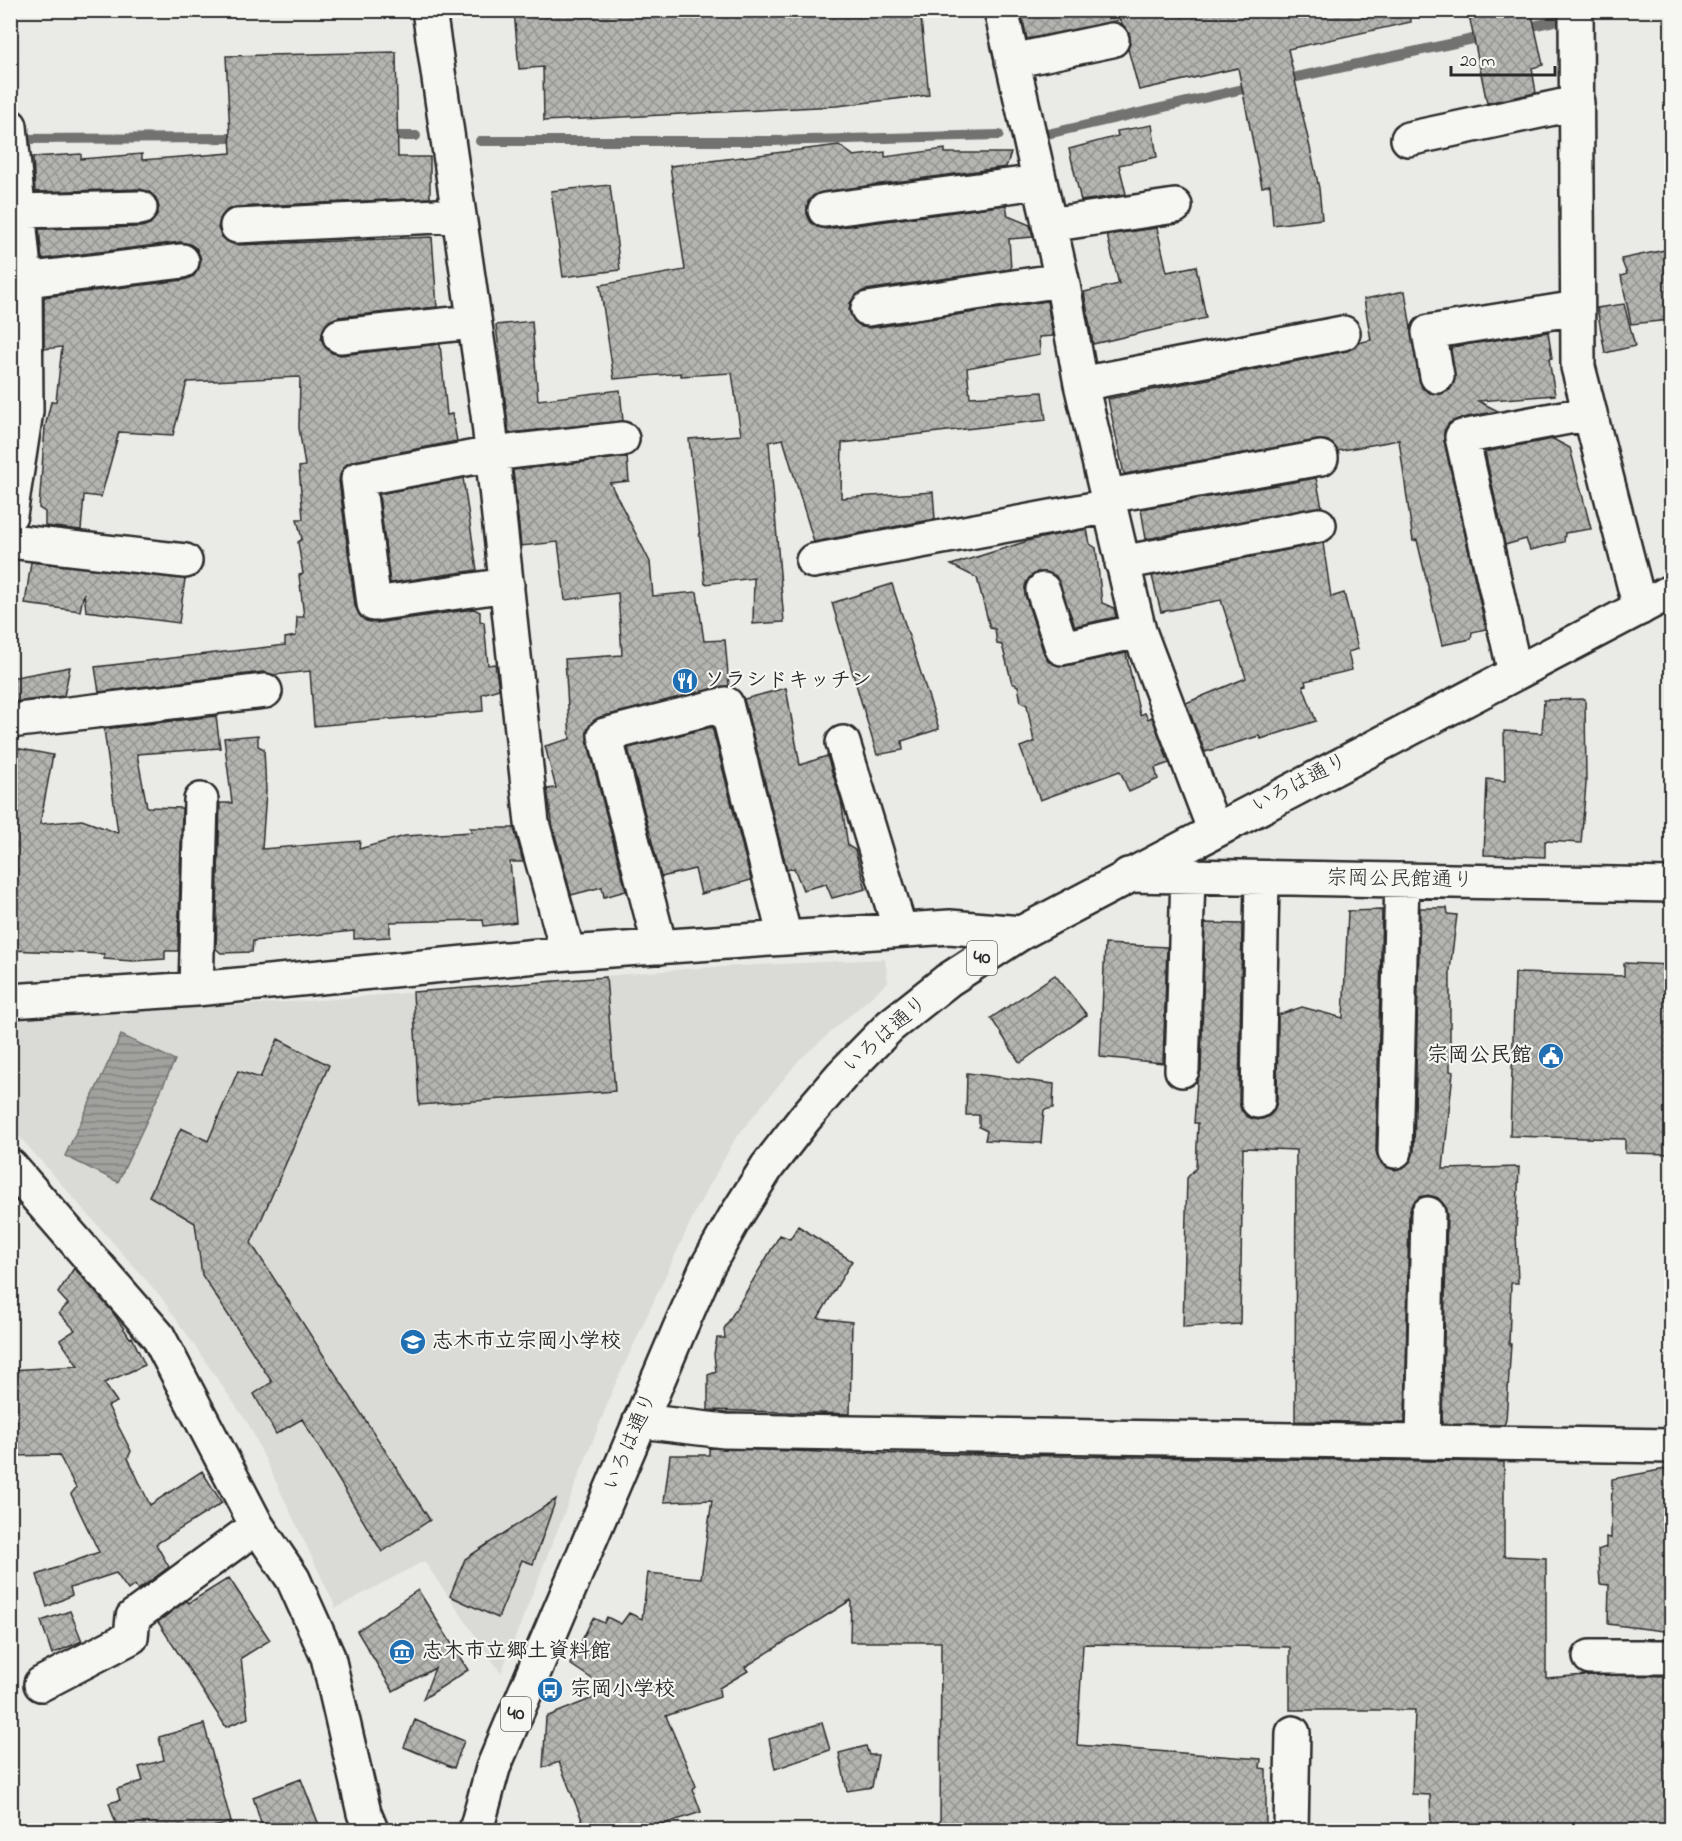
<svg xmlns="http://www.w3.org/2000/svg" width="1682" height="1841" font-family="'Indie Flower','Klee One',sans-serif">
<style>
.built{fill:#dadad6}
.water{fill:url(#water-rules);stroke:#727270;stroke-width:1.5}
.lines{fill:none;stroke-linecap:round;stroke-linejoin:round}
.stream{stroke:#727270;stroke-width:10}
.building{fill:url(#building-cross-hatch);stroke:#2b2b2b;stroke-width:1.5}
.minor-casing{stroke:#2b2b2b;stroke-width:38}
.major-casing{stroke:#2b2b2b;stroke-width:38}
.minor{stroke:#f6f6f2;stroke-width:33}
.major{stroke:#f6f6f2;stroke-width:33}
.labels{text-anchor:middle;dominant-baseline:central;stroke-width:4.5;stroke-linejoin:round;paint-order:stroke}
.shield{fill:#f6f6f2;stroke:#686867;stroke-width:1.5}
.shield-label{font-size:20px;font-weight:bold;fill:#2b2b2b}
.poi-label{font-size:21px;font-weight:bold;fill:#2b2b2b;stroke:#f6f6f2;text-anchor:start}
.street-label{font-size:21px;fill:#2b2b2b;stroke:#f6f6f2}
</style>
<defs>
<pattern id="water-rules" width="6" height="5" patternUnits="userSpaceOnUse" patternTransform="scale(1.5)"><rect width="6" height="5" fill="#a1a19e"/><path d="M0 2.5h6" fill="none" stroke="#838381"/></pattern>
<pattern id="building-cross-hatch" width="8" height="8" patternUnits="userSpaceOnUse" patternTransform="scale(1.5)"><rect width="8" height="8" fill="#b4b4b1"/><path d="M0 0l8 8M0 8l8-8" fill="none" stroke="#939390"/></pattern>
</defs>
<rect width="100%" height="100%" fill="#eaeae6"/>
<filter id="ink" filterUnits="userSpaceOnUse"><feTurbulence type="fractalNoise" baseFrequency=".0167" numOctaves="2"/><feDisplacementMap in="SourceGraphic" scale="12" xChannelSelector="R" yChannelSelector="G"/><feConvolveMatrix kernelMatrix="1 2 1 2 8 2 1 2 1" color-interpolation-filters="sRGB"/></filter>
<g filter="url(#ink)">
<path class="built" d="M 885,959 L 888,982 L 799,1060 L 735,1139 L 697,1208 L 614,1387 L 501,1673 L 424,1561 L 336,1608 L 249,1425 L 161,1297 L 11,1127 L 11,1020 L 335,999 L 697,968 Z"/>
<path class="water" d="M 121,1035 L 175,1060 L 118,1182 L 65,1156 Z"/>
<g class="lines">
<path class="stream" d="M 1520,29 L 1603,10
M 1283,80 L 1487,36
M 1043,135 L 1256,86
M 386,136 L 416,136
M 14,139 L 244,138
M 480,141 L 771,141 L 999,135"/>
</g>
<path class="building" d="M 514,10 L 920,10 L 929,95 L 837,106 L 544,121 L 543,67 L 519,69 Z
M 1041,10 L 1410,10 L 1411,22 L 1288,49 L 1319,188 L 1322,219 L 1273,225 L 1270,185 L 1262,187 L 1238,68 L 1139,90 L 1128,49 L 1130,36 L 1120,20 L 1027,39 L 1022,16 Z
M 1468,10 L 1531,10 L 1543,65 L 1532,68 L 1536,93 L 1487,103 Z
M 396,52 L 398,157 L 430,157 L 430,198 L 236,207 L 227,210 L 221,217 L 218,228 L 222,237 L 228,242 L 238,245 L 432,237 L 437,307 L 338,317 L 329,321 L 323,329 L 321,339 L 325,347 L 332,353 L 341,355 L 440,344 L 447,415 L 452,414 L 457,441 L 355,461 L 347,464 L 341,472 L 339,481 L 355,606 L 360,616 L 366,621 L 376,623 L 474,609 L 480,612 L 480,621 L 484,622 L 488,665 L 495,664 L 499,689 L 482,694 L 483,711 L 314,726 L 310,671 L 274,675 L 263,672 L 99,692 L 95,667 L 285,645 L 285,638 L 296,636 L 297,617 L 304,617 L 299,575 L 303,574 L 298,542 L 302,539 L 297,519 L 303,519 L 299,467 L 305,466 L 299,428 L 300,377 L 187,382 L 173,435 L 119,432 L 101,497 L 84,495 L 81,530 L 45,526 L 45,512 L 39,508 L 45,427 L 51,402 L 56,401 L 62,347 L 44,349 L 44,297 L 184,280 L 194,276 L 199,268 L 201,259 L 197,249 L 190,244 L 180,242 L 42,259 L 39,229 L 141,227 L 150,224 L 156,217 L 159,207 L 156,198 L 149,192 L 140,189 L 35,192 L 33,157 L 81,154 L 81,159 L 142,154 L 142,160 L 231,153 L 226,56 Z
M 1152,125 L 1157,157 L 1119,165 L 1126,194 L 1081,201 L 1069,149 L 1118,136 L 1117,131 Z
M 839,145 L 854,156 L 885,152 L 885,157 L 945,149 L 945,153 L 1011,153 L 1006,167 L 822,192 L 813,196 L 808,202 L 807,213 L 811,222 L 817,227 L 827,229 L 1006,205 L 1008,216 L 1030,225 L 1033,237 L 1009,239 L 1011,269 L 865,290 L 856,295 L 850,303 L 849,311 L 854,321 L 862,327 L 871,328 L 1047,301 L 1053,336 L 1039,337 L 1040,354 L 967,368 L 970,397 L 1042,392 L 1046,420 L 842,443 L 841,498 L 933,492 L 935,519 L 814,542 L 783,439 L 769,442 L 784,622 L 753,624 L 754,578 L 705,584 L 689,439 L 741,435 L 732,373 L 681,376 L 681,373 L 614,379 L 600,285 L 685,270 L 670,166 Z
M 610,185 L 620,270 L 563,277 L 551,191 Z
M 1157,228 L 1167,272 L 1196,266 L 1206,318 L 1093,344 L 1084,292 L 1119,284 L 1107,235 Z
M 1665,250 L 1668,264 L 1671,264 L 1670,320 L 1631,324 L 1621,276 L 1627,274 L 1621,259 Z
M 1405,291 L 1419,379 L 1422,388 L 1430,393 L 1441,394 L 1450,390 L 1454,383 L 1451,347 L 1548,332 L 1552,358 L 1549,359 L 1555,395 L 1478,401 L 1498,411 L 1458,419 L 1449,423 L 1444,431 L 1444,441 L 1486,629 L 1472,632 L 1471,639 L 1442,645 L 1417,540 L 1413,541 L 1399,440 L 1338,451 L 1328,441 L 1318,440 L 1124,474 L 1108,399 L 1347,351 L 1358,343 L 1371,340 L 1364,299 Z
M 1624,304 L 1635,346 L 1605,353 L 1597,308 Z
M 532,321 L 538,400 L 620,390 L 623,421 L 509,433 L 496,325 Z
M 1553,439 L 1570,448 L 1591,529 L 1565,533 L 1564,542 L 1530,550 L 1526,539 L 1505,545 L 1485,452 Z
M 627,457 L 629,481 L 610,483 L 650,562 L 653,596 L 697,592 L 704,641 L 725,640 L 729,686 L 600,717 L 592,722 L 587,731 L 587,740 L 626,891 L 604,897 L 602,887 L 571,895 L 553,827 L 547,789 L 556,788 L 545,746 L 570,739 L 565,659 L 622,655 L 618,593 L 565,600 L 558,542 L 521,546 L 513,470 Z
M 463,478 L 477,570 L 390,583 L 379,494 Z
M 1316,478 L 1322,507 L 1146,539 L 1141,509 Z
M 1087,529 L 1090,544 L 1096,548 L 1102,603 L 1114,608 L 1116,617 L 1075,626 L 1056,576 L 1046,572 L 1037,572 L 1029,578 L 1025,587 L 1025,595 L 1044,654 L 1049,662 L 1065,666 L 1126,653 L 1140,715 L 1145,713 L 1148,719 L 1152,717 L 1169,763 L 1155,768 L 1158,779 L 1129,792 L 1120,771 L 1040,800 L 1020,747 L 1034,742 L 1027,705 L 1021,702 L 1018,686 L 1012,683 L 1002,645 L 997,644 L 995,629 L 990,628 L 977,578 L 951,565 L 1031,540 Z
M 1323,543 L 1331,597 L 1344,593 L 1358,649 L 1348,652 L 1352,670 L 1305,681 L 1306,685 L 1303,686 L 1316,721 L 1261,739 L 1259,736 L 1205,752 L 1186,703 L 1246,678 L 1221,600 L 1161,612 L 1152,576 Z
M 31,562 L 185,579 L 179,623 L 86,611 L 84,593 L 80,611 L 25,604 Z
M 892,584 L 939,729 L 902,741 L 903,750 L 877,755 L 832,603 Z
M 70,667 L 64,696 L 14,702 L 10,678 Z
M 786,688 L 800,765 L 827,756 L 841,800 L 848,846 L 855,850 L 866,889 L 832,898 L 826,884 L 803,890 L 794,868 L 787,870 L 744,699 Z
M 1585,699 L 1586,784 L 1581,843 L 1545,841 L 1545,857 L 1484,855 L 1487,779 L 1505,781 L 1504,731 L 1542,733 L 1544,700 Z
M 216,716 L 220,748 L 137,754 L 147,807 L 182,808 L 178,951 L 165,951 L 165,959 L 133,961 L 104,959 L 104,954 L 10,950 L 10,747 L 53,755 L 40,824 L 82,820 L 118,833 L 104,729 Z
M 712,727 L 751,880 L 701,894 L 695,869 L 661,877 L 628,748 Z
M 258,735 L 258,746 L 264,749 L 266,791 L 262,849 L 360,841 L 359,849 L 405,836 L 472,832 L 470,828 L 514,828 L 523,862 L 510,862 L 516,922 L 484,926 L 483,920 L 390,922 L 390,937 L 354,939 L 354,931 L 253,941 L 252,952 L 221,953 L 216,949 L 220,803 L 232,803 L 224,738 Z
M 1420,908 L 1447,908 L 1448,914 L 1457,915 L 1450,970 L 1450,1071 L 1453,1072 L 1443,1169 L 1519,1167 L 1516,1232 L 1518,1283 L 1511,1283 L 1509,1344 L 1511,1344 L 1506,1420 L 1504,1425 L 1442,1424 L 1447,1214 L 1445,1206 L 1438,1198 L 1428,1195 L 1420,1197 L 1412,1204 L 1409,1214 L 1405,1423 L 1295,1421 L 1296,1150 L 1243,1148 L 1240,1324 L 1183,1327 L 1187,1178 L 1196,1168 L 1198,1123 L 1194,1123 L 1197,1081 L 1201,1071 L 1205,923 L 1242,924 L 1239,1101 L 1241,1110 L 1248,1117 L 1258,1120 L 1268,1117 L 1274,1111 L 1277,1102 L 1278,1015 L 1302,1007 L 1343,1018 L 1348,911 L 1382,910 L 1376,1151 L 1378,1159 L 1385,1167 L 1395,1170 L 1404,1167 L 1411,1161 L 1414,1151 Z
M 1105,944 L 1167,947 L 1163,1063 L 1100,1057 Z
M 1624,963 L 1671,965 L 1671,1154 L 1625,1153 L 1625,1139 L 1510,1136 L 1515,973 L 1624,976 Z
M 1055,975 L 1087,1015 L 1020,1063 L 991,1018 Z
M 606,977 L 615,1091 L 419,1105 L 413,992 Z
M 278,1039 L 329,1065 L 251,1243 L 430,1520 L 382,1552 L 302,1419 L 276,1434 L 254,1394 L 272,1382 L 202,1275 L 195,1223 L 149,1196 L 181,1128 L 208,1141 L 238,1071 L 260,1078 Z
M 967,1073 L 1054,1084 L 1053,1108 L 1044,1110 L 1041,1143 L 985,1140 L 987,1131 L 979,1127 L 979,1115 L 966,1115 Z
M 798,1226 L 852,1261 L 818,1318 L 852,1322 L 850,1414 L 708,1410 L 708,1375 L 716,1372 L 714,1354 L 717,1338 L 725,1338 L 724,1329 L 780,1235 L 790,1239 Z
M 74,1268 L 112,1311 L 130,1338 L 132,1337 L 145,1365 L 104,1383 L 117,1402 L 108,1406 L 131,1451 L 128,1458 L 150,1505 L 202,1471 L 222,1503 L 156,1544 L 169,1567 L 138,1590 L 135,1585 L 128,1590 L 116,1573 L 70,1588 L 72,1595 L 47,1607 L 37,1575 L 99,1552 L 71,1494 L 76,1488 L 59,1455 L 14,1456 L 10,1370 L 78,1366 L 60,1340 L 75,1330 L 59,1313 L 68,1304 L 58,1293 Z
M 709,1448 L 849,1453 L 1504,1462 L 1504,1556 L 1546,1558 L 1546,1678 L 1586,1675 L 1671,1676 L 1671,1830 L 1431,1827 L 1430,1795 L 1412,1794 L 1415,1710 L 1290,1710 L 1290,1647 L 1083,1644 L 1077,1745 L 1261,1759 L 1260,1768 L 1266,1769 L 1266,1830 L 940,1830 L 941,1642 L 850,1642 L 851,1600 L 745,1667 L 748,1671 L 719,1688 L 720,1697 L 666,1716 L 696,1786 L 693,1790 L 701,1812 L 646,1830 L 586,1830 L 559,1762 L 543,1768 L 546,1717 L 610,1691 L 570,1664 L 593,1618 L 604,1623 L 607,1617 L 621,1624 L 629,1613 L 642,1619 L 648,1573 L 701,1578 L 712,1500 L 664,1502 L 670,1455 L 709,1455 Z
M 1671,1468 L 1671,1632 L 1608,1624 L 1609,1585 L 1600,1584 L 1598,1550 L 1606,1547 L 1606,1537 L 1611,1538 L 1612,1479 Z
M 556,1499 L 533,1564 L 522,1560 L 498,1618 L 450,1596 L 465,1559 Z
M 229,1578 L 270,1640 L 241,1658 L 248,1718 L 226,1727 L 158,1622 L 187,1600 L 189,1603 Z
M 418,1590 L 468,1670 L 423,1699 L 435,1668 L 393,1691 L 357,1631 Z
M 70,1611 L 82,1641 L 52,1654 L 41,1621 Z
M 415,1720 L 464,1741 L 454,1768 L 404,1747 Z
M 822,1723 L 830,1750 L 775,1769 L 769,1739 Z
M 204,1724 L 231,1822 L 205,1830 L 118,1830 L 109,1803 L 120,1800 L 117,1789 L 143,1781 L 139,1767 L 164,1760 L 159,1737 Z
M 866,1746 L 869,1755 L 878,1755 L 872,1787 L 847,1791 L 839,1753 Z
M 301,1779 L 321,1830 L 263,1830 L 253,1797 Z"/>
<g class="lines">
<g class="minor-casing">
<path id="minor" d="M 429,10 L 488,414 L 532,823 L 568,953
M 1001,10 L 1062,280 L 1081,384 L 1139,631 L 1214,829
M 1576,10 L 1578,367 L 1640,608
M 1012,61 L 1112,40
M 10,126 L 25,280 L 26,411 L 10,515
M 1408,139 L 1577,103
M 825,210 L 1039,182
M 18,211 L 140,208
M 1049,225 L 1175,206
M 237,226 L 458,215
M 25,280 L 182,261
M 868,309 L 1062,280
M 340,336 L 473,322
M 1437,376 L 1429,332 L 1577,308
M 1081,384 L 1343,333
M 1108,496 L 1321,458
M 10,541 L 185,561
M 813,561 L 1110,506
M 1122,563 L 1319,525
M 507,585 L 374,604 L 358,479 L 492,454 L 622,439
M 1043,590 L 1062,648 L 1139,631
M 1515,673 L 1462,437 L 1590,413
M 10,721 L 265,691
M 843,743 L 900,930
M 1128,875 L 1672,885
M 660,947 L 605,735 L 726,704 L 785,938
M 196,989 L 201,800
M 10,1001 L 196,989 L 568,953 L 785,938 L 950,927 L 1021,933
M 1182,1070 L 1188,876
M 1258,1101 L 1262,878
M 1395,1151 L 1402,880
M 10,1166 L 158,1336 L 257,1526 L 293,1579 L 328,1657 L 364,1813 L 371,1830
M 640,1421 L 725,1431 L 1672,1446
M 1423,1442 L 1428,1214
M 1590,1657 L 1672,1657
M 41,1684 L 131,1637 L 133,1617 L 257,1526
M 1291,1830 L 1293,1733"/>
</g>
<g class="major-casing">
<path id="major" d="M 476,1830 L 493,1768 L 680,1328 L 707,1267 L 734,1219 L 767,1167 L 805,1118 L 842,1075 L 890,1026 L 948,980 L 1021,933 L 1672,591"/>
</g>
<use href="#minor" class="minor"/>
<use href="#major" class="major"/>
</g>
</g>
<defs>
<g id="restaurant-disc" transform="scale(1.35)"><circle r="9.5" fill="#1f6fb2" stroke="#f6f6f2"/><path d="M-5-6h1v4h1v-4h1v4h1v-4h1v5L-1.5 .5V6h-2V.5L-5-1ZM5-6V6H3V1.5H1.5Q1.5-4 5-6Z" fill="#fff"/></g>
<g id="civic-disc" transform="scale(1.35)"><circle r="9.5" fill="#1f6fb2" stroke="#f6f6f2"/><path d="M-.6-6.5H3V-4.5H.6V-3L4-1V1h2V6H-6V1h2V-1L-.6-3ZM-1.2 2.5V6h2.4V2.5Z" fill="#fff"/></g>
<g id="school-disc" transform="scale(1.35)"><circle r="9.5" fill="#1f6fb2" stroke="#f6f6f2"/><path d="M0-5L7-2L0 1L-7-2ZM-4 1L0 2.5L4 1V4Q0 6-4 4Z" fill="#fff"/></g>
<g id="museum-disc" transform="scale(1.35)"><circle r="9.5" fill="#1f6fb2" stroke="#f6f6f2"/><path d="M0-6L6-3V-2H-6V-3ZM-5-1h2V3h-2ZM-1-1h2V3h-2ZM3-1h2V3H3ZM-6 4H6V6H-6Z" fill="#fff"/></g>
<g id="bus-disc" transform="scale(1.35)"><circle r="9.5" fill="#1f6fb2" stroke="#f6f6f2"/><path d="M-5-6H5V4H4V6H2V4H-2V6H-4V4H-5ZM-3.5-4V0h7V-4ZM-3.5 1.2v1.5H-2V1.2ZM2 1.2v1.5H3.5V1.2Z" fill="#fff"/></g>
</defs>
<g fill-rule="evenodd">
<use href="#restaurant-disc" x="685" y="681"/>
<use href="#civic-disc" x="1551" y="1056"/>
<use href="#school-disc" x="413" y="1342"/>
<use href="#museum-disc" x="402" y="1652"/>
<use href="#bus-disc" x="550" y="1690"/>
</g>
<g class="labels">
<g class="shield">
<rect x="967" y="941" width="30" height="34" rx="4.5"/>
<rect x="501" y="1697" width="30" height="34" rx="4.5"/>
</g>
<g class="shield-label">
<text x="982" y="958">40</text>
<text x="516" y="1714">40</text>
</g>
<g class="poi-label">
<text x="704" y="681">ソラシドキッチン</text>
<text x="1532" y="1056" text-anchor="end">宗岡公民館</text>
<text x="432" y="1342">志木市立宗岡小学校</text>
<text x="422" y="1652">志木市立郷土資料館</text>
<text x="570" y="1690">宗岡小学校</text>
</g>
<g class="street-label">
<text transform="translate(1300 784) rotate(-28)">いろは通り</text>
<text transform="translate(1400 880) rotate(1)">宗岡公民館通り</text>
<text transform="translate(886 1035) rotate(-42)">いろは通り</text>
<text transform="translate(631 1442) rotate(-67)">いろは通り</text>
</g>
</g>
<rect width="1682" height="1841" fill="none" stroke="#f6f6f2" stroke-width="36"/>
<rect x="18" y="18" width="1646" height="1805" fill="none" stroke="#2b2b2b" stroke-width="2" filter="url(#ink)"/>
<path d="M1451 66v9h104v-9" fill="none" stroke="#2b2b2b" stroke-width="3"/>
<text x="1460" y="66" font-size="18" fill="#2b2b2b" stroke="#f6f6f2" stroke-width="4.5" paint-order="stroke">20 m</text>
</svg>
